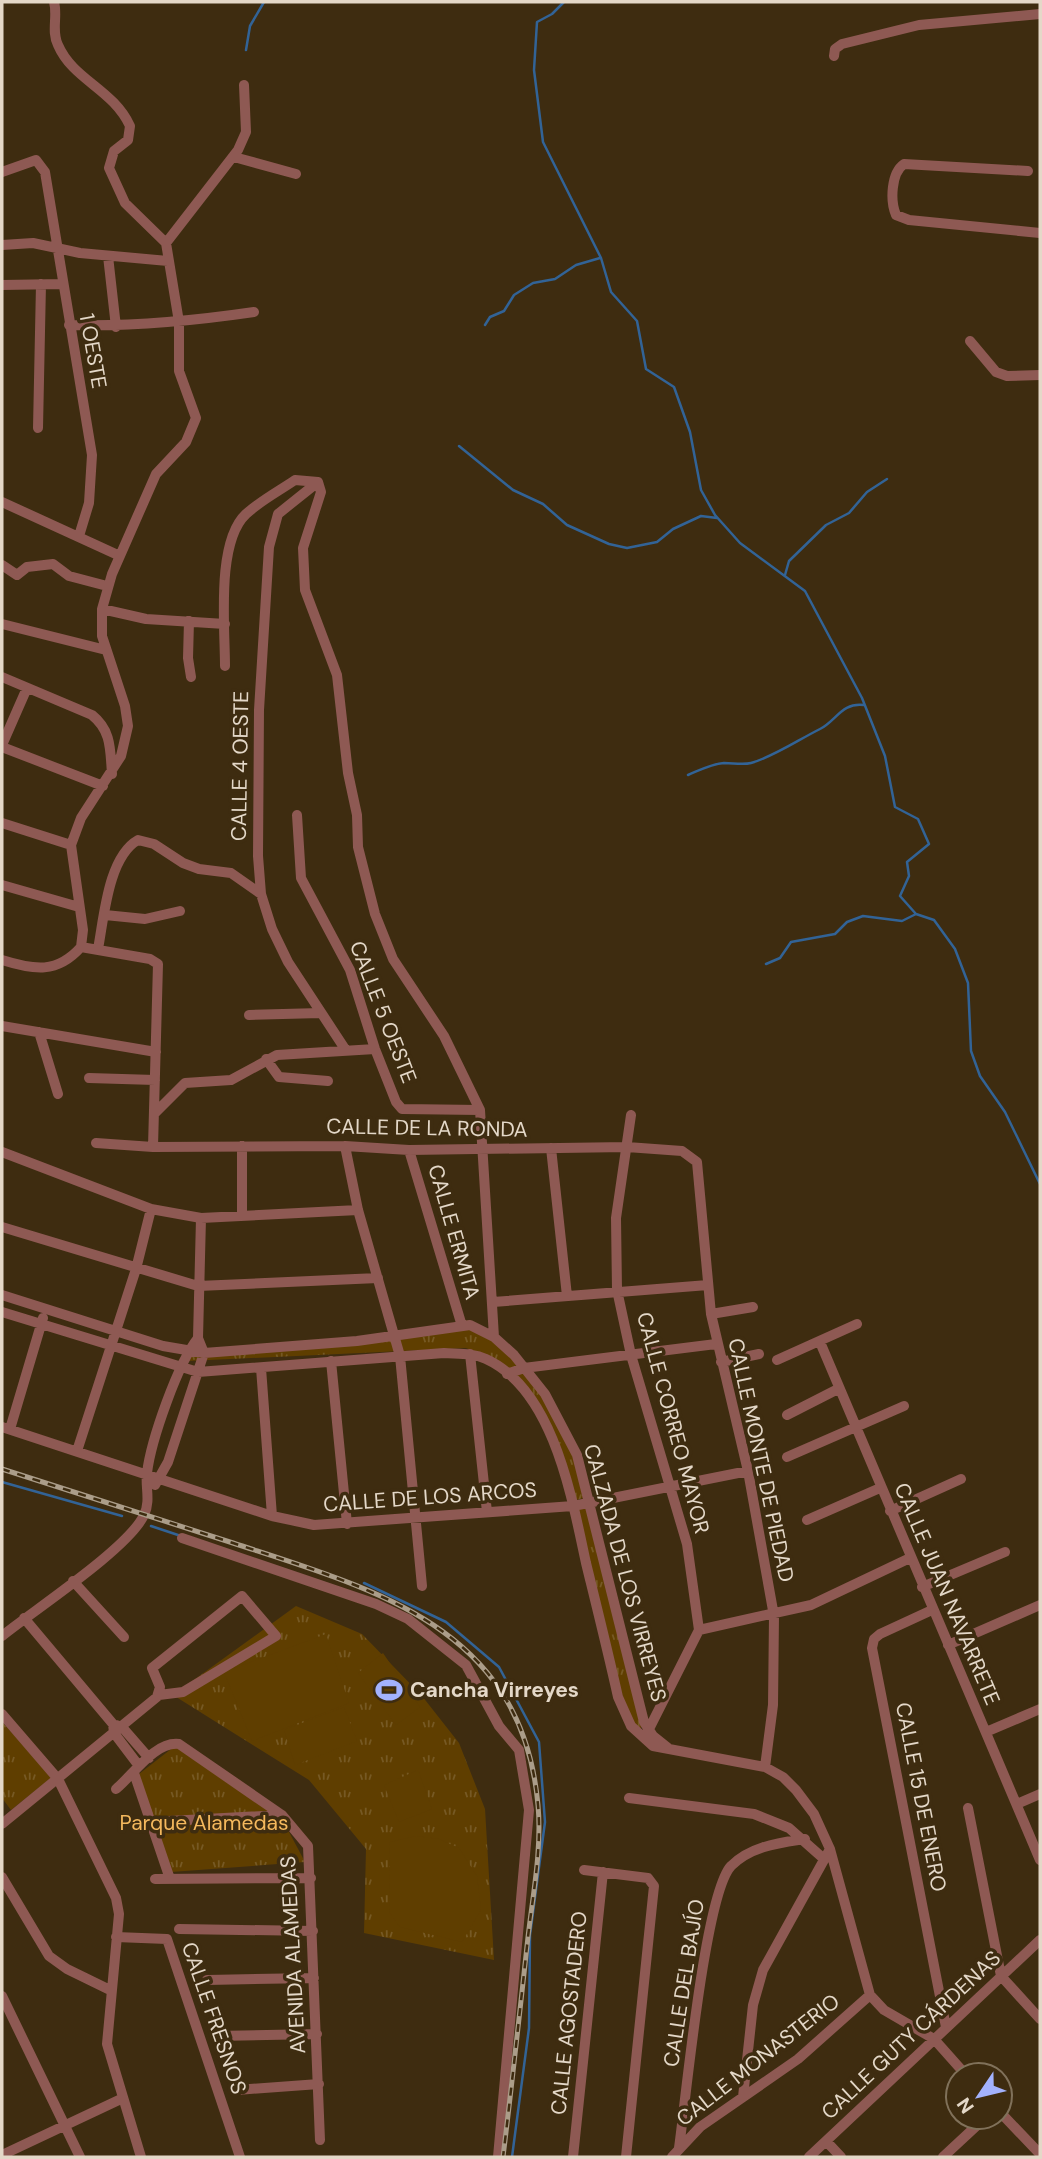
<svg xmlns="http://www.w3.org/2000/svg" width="1042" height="2159" font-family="'DM Sans',sans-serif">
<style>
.park{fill:url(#park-tufts)}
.garden{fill:#5f3e00}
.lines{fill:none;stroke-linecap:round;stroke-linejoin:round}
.stream{stroke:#326396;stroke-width:2.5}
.minor{stroke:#8e5953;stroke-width:10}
.rail-casing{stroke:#ab9d89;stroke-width:5}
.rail{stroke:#3e2c10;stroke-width:2.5;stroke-dasharray:8;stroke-linecap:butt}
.labels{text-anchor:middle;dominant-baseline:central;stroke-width:7;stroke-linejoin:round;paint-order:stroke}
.street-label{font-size:21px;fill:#e4d8c8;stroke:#3e2c10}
.poi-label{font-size:21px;font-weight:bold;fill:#e4d8c8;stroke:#3e2c10;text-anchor:start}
.park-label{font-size:21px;fill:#f4b85d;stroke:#3e2c10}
</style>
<defs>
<pattern id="park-tufts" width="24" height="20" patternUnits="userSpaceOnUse" patternTransform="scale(1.75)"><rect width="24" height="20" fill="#5f3e00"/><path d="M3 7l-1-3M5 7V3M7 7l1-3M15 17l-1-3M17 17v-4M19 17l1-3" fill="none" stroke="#765924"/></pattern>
</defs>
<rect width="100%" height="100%" fill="#3e2c10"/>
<path class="park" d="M 470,1320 L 507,1345 L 578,1451 L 587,1497 L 573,1501 L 542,1415 L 490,1358 L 466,1348 L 188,1361 L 191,1350 L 391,1336 Z
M 588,1501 L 646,1722 L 638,1731 L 628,1718 L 574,1505 Z
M 296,1606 L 362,1634 L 422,1696 L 459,1743 L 485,1809 L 494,1960 L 364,1933 L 366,1849 L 309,1780 L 173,1695 Z
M 2,1722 L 52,1777 L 11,1810 L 2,1798 Z
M 175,1746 L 266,1809 L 289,1832 L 305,1862 L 171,1872 L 139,1774 Z"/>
<path class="garden" d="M 326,1634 L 349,1703 L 252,1741 L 224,1672 Z
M 383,1653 L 420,1707 L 396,1725 L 358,1673 Z
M 344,1707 L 357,1741 L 295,1765 L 284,1730 Z
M 418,1770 L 432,1809 L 399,1822 L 384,1785 Z
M 416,1836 L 439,1839 L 459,1848 L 477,1876 L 481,1910 L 462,1942 L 400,1927 L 389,1912 L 390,1842 Z"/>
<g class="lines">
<path class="stream" d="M 564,2 L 552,14 L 537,22 L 534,70 L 543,142 L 601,258 L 611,292 L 637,321 L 646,369 L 674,387 L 690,432 L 701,490 L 715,515 L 740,543 L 805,591 L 862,698 L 885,756 L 895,807 L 918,819 L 929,844 L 907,862 L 909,876 L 900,896 L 916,914 L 934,920 L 955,949 L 968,983 L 971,1051 L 980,1076 L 1005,1112 L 1040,1184
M 246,50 L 250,26 L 264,2
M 485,325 L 490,317 L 504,311 L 514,295 L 533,283 L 555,279 L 576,265 L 600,258
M 459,446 L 513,490 L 543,504 L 567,525 L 609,544 L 627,548 L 657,542 L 673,529 L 701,516 L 717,518
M 785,575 L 789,561 L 826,525 L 849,513 L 867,492 L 887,479
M 688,775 C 700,770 711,764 724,763 C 733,763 743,765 751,763 C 773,757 798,740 820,729 C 836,721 842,702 864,705
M 766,964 L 780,958 L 791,942 L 835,934 L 847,922 L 863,916 L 902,921 L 916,914
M 2,1482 L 122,1516
M 151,1526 L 181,1536
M 364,1583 L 446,1622 L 499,1667 L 539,1742 L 545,1822 L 530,1935 L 529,2028 L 512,2157"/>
<path class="minor" d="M 54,2 C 58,16 51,31 58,45 C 73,80 113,89 130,126 L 128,140 L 114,151 L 109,168 L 125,203 L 166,243 L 179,322 L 179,371 L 196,418 L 186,442 L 156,474 L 112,574 L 102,609 L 102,636 L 125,706 L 128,726 L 121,756 L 81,818 L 71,845 L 83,930 L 81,947
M 834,56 L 835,49 L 842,44 L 919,25 L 1040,14
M 234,157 L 296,174
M 1028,171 L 904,164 C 891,173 890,201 896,215 L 909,220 L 1040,233
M 2,172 L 36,160 L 45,172 L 92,455 L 89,503 L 79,536
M 166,243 L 238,150 L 246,132 L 244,85
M 2,245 L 33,243 L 80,253 L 168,261
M 108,256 L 116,327
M 2,285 L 62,284
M 69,325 C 132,327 192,321 254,312
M 970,341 L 996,372 L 1007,376 L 1040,375
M 38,428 L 41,284
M 318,482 L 321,492 L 303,548 L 305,590 L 337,675 L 348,773 L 357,815 L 358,847 L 375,914 L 393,959 L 444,1036 L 480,1110 L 494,1337
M 318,482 L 278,514 L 269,547 L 259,710 L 258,856 L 261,894 L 272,929 L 288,962 L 345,1049
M 2,502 L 120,556
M 2,565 L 17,575 L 27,567 L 53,564 L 69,576 L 107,586
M 102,609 L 146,619 L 225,624
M 189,621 L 188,658 L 191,677
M 2,624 L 106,650
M 225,666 C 225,627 216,542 246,514 C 260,501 279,491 295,480 L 318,482
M 2,677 L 92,715 C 112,731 110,750 112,774
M 2,745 L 27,688
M 2,747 L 103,786
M 297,815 L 301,878 L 350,970 L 375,1049 L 396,1102 L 402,1109 L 480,1110
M 2,823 L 71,845
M 2,885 L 79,907
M 105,915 L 145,919 L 180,911
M 98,949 C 104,918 108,857 138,840 L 154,844 L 183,863 L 199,869 L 231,873 L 261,894
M 2,960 C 34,970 57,974 81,947 L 150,959 L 158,964 L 153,1147
M 249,1015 L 321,1013
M 2,1026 L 156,1052
M 39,1032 L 58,1094
M 266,1059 L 279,1077 L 328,1081
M 89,1078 L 155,1080
M 155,1113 L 185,1083 L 231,1080 L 277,1055 L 375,1049
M 631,1115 L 616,1218 L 617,1290 L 631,1355 L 687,1544 L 699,1630 L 648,1731
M 96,1143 L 153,1147 L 345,1146 L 409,1150 L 627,1147 L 682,1151 L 697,1162 L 711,1314 L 748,1471 L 774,1616 L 773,1705 L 765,1767
M 345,1146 L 358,1210 L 400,1356 L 422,1586
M 551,1148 L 567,1296
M 409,1150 L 462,1326
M 2,1152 L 151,1209 L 201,1218 L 358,1210
M 242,1216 L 242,1146
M 2,1227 L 198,1286 L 378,1278
M 2,1295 L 163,1346 L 204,1353 L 357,1341 L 470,1325 L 494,1337 L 514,1355 L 545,1394 L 577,1455 L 644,1722 L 653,1736 L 668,1748
M 493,1302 L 708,1285
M 2,1312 L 198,1372 L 444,1353 C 459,1354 473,1353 486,1359 C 554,1390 572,1499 586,1563 C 597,1608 608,1652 618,1697 L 631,1726 L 653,1746 L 765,1767 L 783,1777 L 796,1790 L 814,1814 L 830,1849 L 870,1995 L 884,2010 L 934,2039 L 966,2075
M 711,1314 L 753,1307
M 820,1342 L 1040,1860
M 470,1354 L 487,1512
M 777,1360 L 857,1324
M 331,1361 L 347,1524
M 721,1362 L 759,1354
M 261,1368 L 272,1516
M 507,1374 L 524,1368 L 716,1344
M 787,1415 L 838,1389
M 2,1427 L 272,1516 L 314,1525 L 573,1506 L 748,1471
M 10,1429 L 43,1318
M 77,1451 L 136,1269 L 151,1209
M 787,1457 L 904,1406
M 155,1485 L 168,1462 L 204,1353 L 198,1338 L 201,1218
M 890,1511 L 961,1479
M 807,1520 L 880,1488
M 182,1538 L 376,1604 L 408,1619 L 466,1665 L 499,1726 L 519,1750 L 529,1810 L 498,2157
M 73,1581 L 124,1637
M 922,1587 L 1005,1552
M 932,1610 L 880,1634 L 874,1639 L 872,1648 L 946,2027
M 24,1618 L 113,1724 L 114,1733 L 139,1766
M 699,1630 L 811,1605 L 910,1558
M 2,1636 C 34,1610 129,1548 144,1515 C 151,1501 145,1486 147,1473 C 151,1440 178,1363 198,1338
M 948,1645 L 1040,1605
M 2,1714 L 58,1779 L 116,1898 L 119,1914 L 107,2044 L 141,2157
M 116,1725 L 122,1727 L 149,1758
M 986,1732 L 1040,1709
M 134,1773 L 170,1879
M 116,1789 C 133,1775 155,1741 179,1744 L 282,1815 L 308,1846 L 320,2140
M 629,1798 L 754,1814 L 789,1828 L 824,1859
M 1017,1804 L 1040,1794
M 968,1808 L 1001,1976 L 1040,2019
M 150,1822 L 282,1815
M 2,1824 L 157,1697 L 160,1687 L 152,1668 L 242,1596 L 276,1636 L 183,1692 L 159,1695
M 584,1870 L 648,1878 L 654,1886 L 626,2157
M 2,1877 L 49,1956 L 67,1969 L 110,1990
M 155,1879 L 311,1878
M 179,1929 L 313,1931
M 116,1937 L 167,1939 L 240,2157
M 207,1980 L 314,1978
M 2,1996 L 80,2157
M 216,2036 L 317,2034
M 237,2090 L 319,2084
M 743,2097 L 753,2005 L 763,1970 L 830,1849
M 1000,2112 L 1040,2154
M 826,2141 L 841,2157
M 679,2148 C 686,2098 705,1894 731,1866 C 751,1846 779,1843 805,1839
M 2,2155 L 121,2099
M 573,2157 L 603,1872
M 672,2157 L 700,2127 L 798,2059 L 870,1995
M 809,2157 L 1040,1940
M 943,2157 L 986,2117"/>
<g class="rail-casing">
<path id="rail" d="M 2,1469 C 79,1494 156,1518 233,1543 C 376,1590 522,1627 538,1805 C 542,1848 533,1894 528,1937 C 520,2010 512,2084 503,2157"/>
</g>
<use href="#rail" class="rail"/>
</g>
<defs>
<g id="stadium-bare" transform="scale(2.1)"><path d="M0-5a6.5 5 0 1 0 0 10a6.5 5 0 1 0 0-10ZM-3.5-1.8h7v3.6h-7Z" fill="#a3b2fd" stroke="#3e2c10" stroke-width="2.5" paint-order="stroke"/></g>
</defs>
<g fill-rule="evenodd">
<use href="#stadium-bare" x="389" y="1690"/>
</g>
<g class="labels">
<g class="street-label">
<text transform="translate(93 351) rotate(80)">1 OESTE</text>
<text transform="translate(240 766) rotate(-89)">CALLE 4 OESTE</text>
<text transform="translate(383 1012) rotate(69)">CALLE 5 OESTE</text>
<text transform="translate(427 1128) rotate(1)">CALLE DE LA RONDA</text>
<text transform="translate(454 1232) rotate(74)">CALLE ERMITA</text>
<text transform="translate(673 1423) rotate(75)">CALLE CORREO MAYOR</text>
<text transform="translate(761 1460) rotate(78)">CALLE MONTE DE PIEDAD</text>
<text transform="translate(430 1497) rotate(-4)">CALLE DE LOS ARCOS</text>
<text transform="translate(625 1573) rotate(75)">CALZADA DE LOS VIRREYES</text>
<text transform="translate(947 1594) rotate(67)">CALLE JUAN NAVARRETE</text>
<text transform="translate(921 1797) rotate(79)">CALLE 15 DE ENERO</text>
<text transform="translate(293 1955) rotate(-93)">AVENIDA ALAMEDAS</text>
<text transform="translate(684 1983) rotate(-81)">CALLE DEL BAJÍO</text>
<text transform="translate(569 2013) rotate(-84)">CALLE AGOSTADERO</text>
<text transform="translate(214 2018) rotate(71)">CALLE FRESNOS</text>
<text transform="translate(911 2035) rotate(-43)">CALLE GUTY CÁRDENAS</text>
<text transform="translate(758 2060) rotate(-38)">CALLE MONASTERIO</text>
</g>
<g class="poi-label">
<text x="410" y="1690">Cancha Virreyes</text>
</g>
<g class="park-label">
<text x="204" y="1823">Parque Alamedas</text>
</g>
</g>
<rect width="1042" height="2159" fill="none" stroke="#e4d8c8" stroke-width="7"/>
<g transform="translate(979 2096) rotate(235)"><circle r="33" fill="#3e2c10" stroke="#80715a" stroke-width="2"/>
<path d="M0-5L12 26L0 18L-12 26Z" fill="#a3b2fd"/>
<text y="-10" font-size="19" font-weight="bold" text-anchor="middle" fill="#e4d8c8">N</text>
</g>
</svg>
